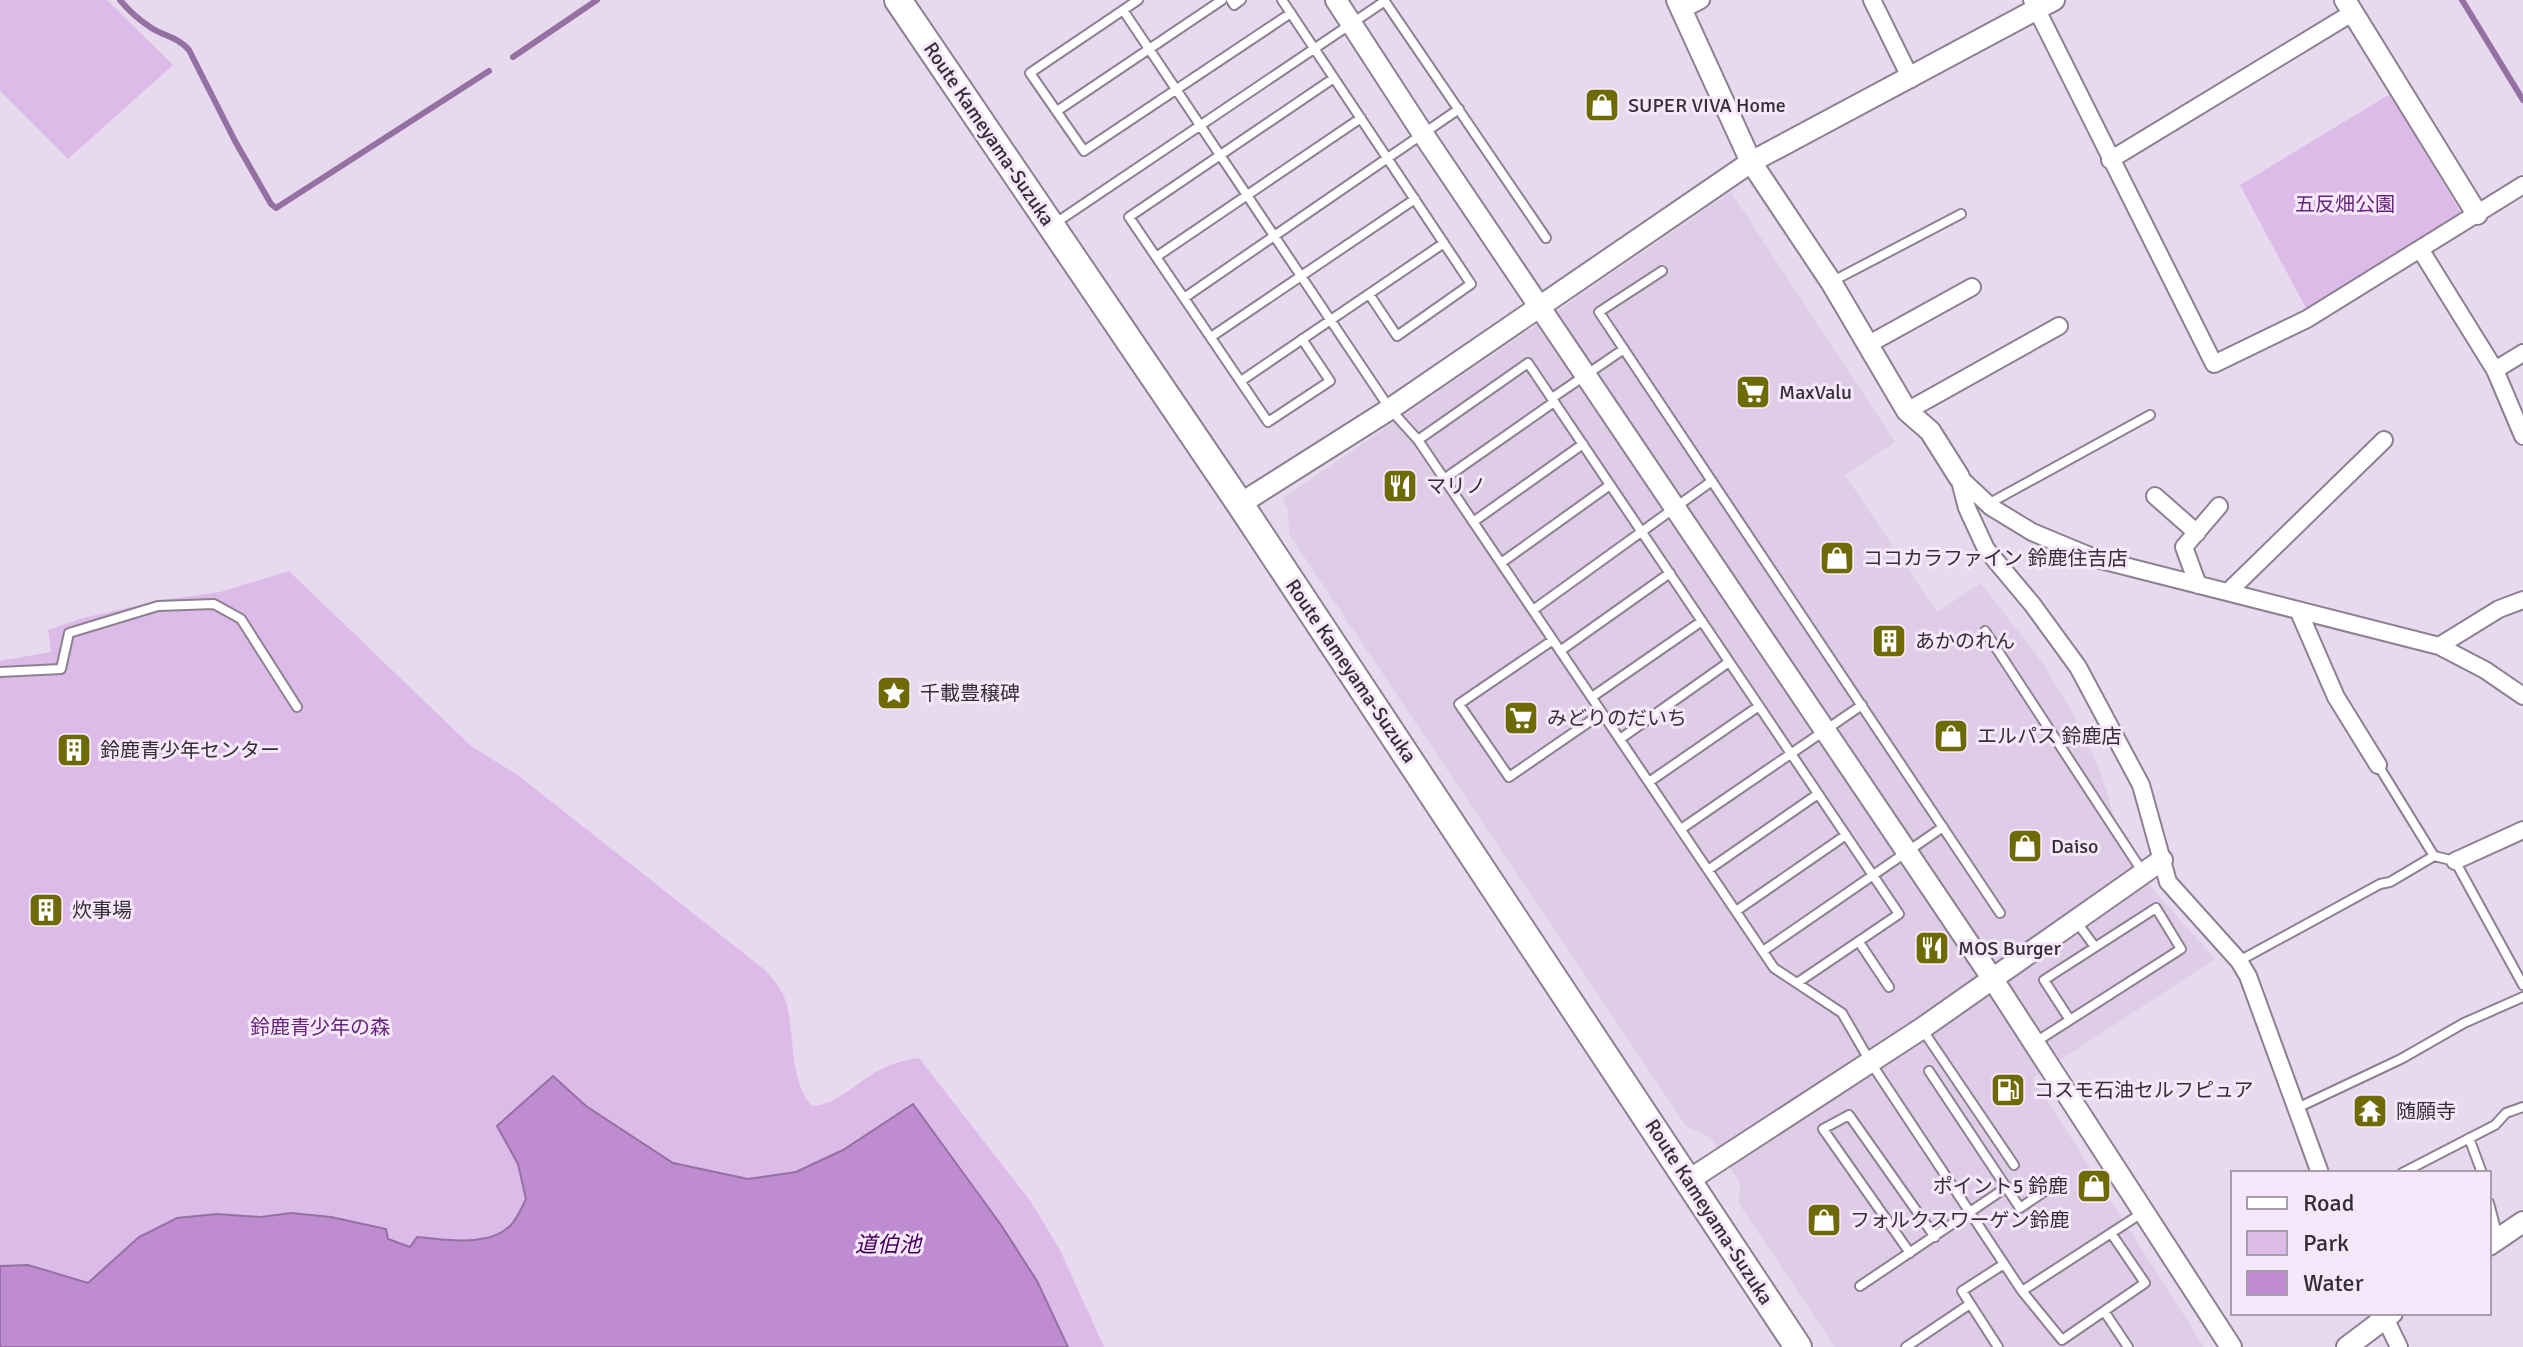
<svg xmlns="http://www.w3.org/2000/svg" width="2523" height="1347" font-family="Signika,'Noto Sans JP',sans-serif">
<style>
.built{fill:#dfcce6}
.green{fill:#ddbbe8}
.water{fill:#bf8cd1;stroke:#9570a2;stroke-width:2}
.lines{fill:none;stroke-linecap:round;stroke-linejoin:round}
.stream{stroke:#9570a2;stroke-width:6}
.service-casing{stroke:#8d8091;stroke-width:12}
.minor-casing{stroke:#8d8091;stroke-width:20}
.tertiary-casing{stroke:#8d8091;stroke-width:24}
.primary-casing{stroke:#8d8091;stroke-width:30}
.service{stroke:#fff;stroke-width:8}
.minor{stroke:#fff;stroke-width:16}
.tertiary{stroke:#fff;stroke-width:20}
.primary{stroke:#fff;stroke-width:26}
.labels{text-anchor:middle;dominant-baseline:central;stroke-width:6;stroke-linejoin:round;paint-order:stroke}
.poi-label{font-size:20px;fill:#342f36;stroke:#f6e7fb;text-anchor:start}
.street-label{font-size:20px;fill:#342f36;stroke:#f6e7fb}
.park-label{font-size:20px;fill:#66277a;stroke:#f6e7fb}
.water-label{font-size:22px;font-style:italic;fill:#450057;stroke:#f6e7fb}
</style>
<rect width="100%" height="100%" fill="#e8daee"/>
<path class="built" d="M 1731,192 L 1895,442 L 1845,475 L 1937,612 L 1981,583 L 2041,661 L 2071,709 L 2101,773 L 2125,853 L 2142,877 L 2215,959 L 2033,1078 L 2204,1347 L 1835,1347 L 1739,1204 L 1740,1183 L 1710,1137 L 1686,1126 L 1289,534 L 1288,509 L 1283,498 Z"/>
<path class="green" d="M 0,0 L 107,0 L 173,65 L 68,159 L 0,91 Z
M 2390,94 L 2460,211 L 2459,216 L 2307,310 L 2240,185 Z
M 289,571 L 471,746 L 519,776 L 765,970 C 774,980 782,989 786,1002 C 795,1032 789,1082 812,1106 C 835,1106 861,1079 881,1069 C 893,1063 906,1060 919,1058 L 1031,1202 L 1060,1250 L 1104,1347 L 0,1347 L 0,661 L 51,652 L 48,630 L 83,618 L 161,600 L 220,592 Z"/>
<path class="water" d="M 553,1076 L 586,1106 L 673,1163 L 748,1179 L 796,1172 L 843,1150 L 913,1104 L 1001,1225 L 1037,1281 L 1068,1347 L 0,1347 L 0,1266 L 28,1265 L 88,1283 L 139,1237 L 177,1218 L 217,1214 L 261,1217 L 291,1213 L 331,1217 L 386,1229 L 388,1239 L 410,1247 L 417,1237 C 446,1239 487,1248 510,1226 C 517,1219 522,1207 526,1199 L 518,1164 L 497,1126 Z"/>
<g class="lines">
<path class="stream" d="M 120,0 C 129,11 138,19 150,27 C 163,36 178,37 189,50 L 235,141 L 271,204 L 276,208 L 489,71
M 2462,0 L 2523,100
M 513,57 L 597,0"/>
<g class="service-casing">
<path id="service" d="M 1138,0 L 1030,73 L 1084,151 L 1291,13
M 1231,0 L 1234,5 L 1241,0
M 1282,0 L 1471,284 L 1397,336 L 1369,294
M 1384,0 L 1546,238
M 1123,10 L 1390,409 L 1418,440 L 1774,968 L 1842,1013 L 1871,1063 L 2022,1291 L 2062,1340 L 2145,1283 L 2111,1233
M 1057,111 L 1222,0
M 1054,224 L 1385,1
M 1156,257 L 1361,118
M 1662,271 L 1599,312 L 2000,913
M 1831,282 L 1961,214
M 1184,298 L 1459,109
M 1211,337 L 1415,199
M 1302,339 L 1330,381 L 1268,422 L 1129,217 L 1334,78
M 1241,381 L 1444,243
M 1552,398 L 1624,349
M 1418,440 L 1528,363 L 1899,914 L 1797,983
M 1444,479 L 1554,402
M 1988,504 L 2150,415
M 1473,522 L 1583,444
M 1501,563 L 1610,485
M 1533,610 L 1712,481
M 1985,631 L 2142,871
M 1553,640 L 1459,704 L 1509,777 L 1602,713
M 1560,651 L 1670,573
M 0,672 L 61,669 L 69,633 L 158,606 L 214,604 L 241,619 L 297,707
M 1592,697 L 1702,621
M 1620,739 L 1729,662
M 2378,765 L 2434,856 L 2455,861 L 2523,985
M 1649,782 L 1759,706
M 1681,829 L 1862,705
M 1708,870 L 1818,794
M 1736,911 L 1846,835
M 2076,921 L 2095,947
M 1859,942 L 1889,987
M 1763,951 L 1943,827
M 2239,961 L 2380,884 L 2390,882 L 2434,856
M 1922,1029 L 2014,1165
M 2034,1043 L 2181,949 L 2156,908 L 2044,980 L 2070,1020
M 1929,1071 L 2020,1208 L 2048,1189
M 2295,1109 L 2401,1059 L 2464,1023 L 2523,997
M 2469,1138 L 2482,1173
M 2402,1173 L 2495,1125 L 2506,1113 L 2523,1107
M 2489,1203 L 2498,1237
M 1910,1253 L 1823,1129 L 1849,1115 L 1935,1237
M 1860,1286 L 2007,1187
M 2022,1291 L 2142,1213
M 2104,1311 L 2128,1347
M 1906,1347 L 1970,1304
M 1998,1347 L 1962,1291 L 2004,1264"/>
</g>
<g class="minor-casing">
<path id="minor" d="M 1872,0 L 1911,79
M 2032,0 L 2214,364 L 2307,319 L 2523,185
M 1682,10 L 1701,0
M 2110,160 L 2352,13
M 2420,249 L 2495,370 L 2523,436
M 1869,344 L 1972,287
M 2495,370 L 2523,353
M 1907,411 L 2059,326
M 1959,477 L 1967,508 L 1986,549 L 2032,604 L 2078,667 L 2141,785 L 2168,882 L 2239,961 L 2248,976 L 2320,1173
M 1959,477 L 1991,507 L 2032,532 L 2097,559 L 2439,646 L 2485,670 L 2523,696
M 2155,496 L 2197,533
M 2198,585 L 2184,547 L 2219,506
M 2228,592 L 2384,440
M 2299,612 L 2336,697 L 2378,765
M 2439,646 L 2499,609 L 2523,600
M 2455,861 L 2523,830
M 2385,1318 L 2399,1347"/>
</g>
<g class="tertiary-casing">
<path id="tertiary" d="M 1336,0 L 1423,134 L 1992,978 L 2231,1347
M 1677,0 L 1751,162 L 1831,282 L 1907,411 L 1930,431 L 1959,477
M 2345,0 L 2477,214
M 1240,504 L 1390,409 L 1751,162 L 2054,0
M 1689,1180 L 1921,1029 L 2162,860
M 2489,1245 L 2523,1222
M 2347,1347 L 2392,1313"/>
</g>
<g class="primary-casing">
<path id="primary" d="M 898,0 L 1240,504 L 1798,1347"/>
</g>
<use href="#service" class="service"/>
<use href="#minor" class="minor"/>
<use href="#tertiary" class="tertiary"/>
<use href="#primary" class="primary"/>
</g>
<defs>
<g id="shop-square" transform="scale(1.8)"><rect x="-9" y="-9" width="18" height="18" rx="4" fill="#6e6b07" stroke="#f6e7fb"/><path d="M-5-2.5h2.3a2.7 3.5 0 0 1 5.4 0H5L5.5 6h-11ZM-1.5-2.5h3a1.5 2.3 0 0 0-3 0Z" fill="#fff"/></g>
<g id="supermarket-square" transform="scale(1.8)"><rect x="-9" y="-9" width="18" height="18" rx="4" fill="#6e6b07" stroke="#f6e7fb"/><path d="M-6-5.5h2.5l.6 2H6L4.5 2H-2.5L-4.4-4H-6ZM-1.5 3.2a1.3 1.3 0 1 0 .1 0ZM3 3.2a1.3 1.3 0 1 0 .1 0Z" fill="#fff"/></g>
<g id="restaurant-square" transform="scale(1.8)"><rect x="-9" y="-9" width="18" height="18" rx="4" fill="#6e6b07" stroke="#f6e7fb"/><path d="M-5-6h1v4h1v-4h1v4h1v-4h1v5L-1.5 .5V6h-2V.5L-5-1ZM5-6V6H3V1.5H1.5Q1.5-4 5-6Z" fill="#fff"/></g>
<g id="building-square" transform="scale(1.8)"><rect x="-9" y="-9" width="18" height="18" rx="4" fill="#6e6b07" stroke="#f6e7fb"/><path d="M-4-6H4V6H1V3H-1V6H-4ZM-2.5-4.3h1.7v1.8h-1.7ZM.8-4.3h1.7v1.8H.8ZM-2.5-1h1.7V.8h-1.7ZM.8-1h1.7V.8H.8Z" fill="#fff"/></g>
<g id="sight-square" transform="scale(1.8)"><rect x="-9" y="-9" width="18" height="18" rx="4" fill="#6e6b07" stroke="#f6e7fb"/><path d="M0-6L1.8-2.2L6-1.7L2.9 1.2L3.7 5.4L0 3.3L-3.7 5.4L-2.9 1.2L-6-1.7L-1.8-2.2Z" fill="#fff"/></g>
<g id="fuel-square" transform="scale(1.8)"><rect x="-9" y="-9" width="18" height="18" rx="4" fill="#6e6b07" stroke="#f6e7fb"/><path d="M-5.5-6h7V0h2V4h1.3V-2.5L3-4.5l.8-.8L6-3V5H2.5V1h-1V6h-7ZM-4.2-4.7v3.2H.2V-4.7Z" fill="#fff"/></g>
<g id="temple-square" transform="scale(1.8)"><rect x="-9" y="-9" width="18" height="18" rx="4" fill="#6e6b07" stroke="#f6e7fb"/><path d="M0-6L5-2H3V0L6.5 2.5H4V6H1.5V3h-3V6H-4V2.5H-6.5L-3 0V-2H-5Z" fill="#fff"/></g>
</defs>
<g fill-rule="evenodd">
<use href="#shop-square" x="1602" y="105"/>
<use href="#supermarket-square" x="1753" y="392"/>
<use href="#restaurant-square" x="1400" y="486"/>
<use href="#shop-square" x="1837" y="558"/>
<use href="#building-square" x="1889" y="641"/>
<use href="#sight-square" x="894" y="693"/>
<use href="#supermarket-square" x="1521" y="718"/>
<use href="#shop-square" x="1951" y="736"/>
<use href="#building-square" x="74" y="750"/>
<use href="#shop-square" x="2025" y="846"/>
<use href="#building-square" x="46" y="910"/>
<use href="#restaurant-square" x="1932" y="948"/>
<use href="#fuel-square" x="2008" y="1090"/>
<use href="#temple-square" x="2370" y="1111"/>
<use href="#shop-square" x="2094" y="1186"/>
<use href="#shop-square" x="1824" y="1220"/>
</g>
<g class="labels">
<g class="poi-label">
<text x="1628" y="105">SUPER VIVA Home</text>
<text x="1779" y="392">MaxValu</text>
<text x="1426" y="486">マリノ</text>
<text x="1863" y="558">ココカラファイン 鈴鹿住吉店</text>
<text x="1915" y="641">あかのれん</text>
<text x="920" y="693">千載豊穣碑</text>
<text x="1547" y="718">みどりのだいち</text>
<text x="1977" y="736">エルパス 鈴鹿店</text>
<text x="100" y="750">鈴鹿青少年センター</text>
<text x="2051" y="846">Daiso</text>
<text x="72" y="910">炊事場</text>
<text x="1958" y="948">MOS Burger</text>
<text x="2034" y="1090">コスモ石油セルフピュア</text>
<text x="2396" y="1111">随願寺</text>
<text x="2068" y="1186" text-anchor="end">ポイント5 鈴鹿</text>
<text x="1850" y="1220">フォルクスワーゲン鈴鹿</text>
</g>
<g class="street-label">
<text transform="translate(989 134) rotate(56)">Route Kameyama-Suzuka</text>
<text transform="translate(1351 671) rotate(56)">Route Kameyama-Suzuka</text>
<text transform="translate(1709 1212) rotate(57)">Route Kameyama-Suzuka</text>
</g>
<g class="park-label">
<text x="2345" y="204">五反畑公園</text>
<text x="320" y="1027">鈴鹿青少年の森</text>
</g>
<g class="water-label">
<text x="888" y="1244">道伯池</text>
</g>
</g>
<rect x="2231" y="1171" width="260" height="144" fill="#f6e7fb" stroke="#a89dac" stroke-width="2"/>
<rect x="2247" y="1197" width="40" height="12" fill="#ffffff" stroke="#a89dac" stroke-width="2"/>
<text x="2303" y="1211" font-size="24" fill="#342f36">Road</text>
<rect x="2247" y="1231" width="40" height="24" fill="#ddbbe8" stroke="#a89dac" stroke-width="2"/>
<text x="2303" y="1251" font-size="24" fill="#342f36">Park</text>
<rect x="2247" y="1271" width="40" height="24" fill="#bf8cd1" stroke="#a89dac" stroke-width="2"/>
<text x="2303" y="1291" font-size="24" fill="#342f36">Water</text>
</svg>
